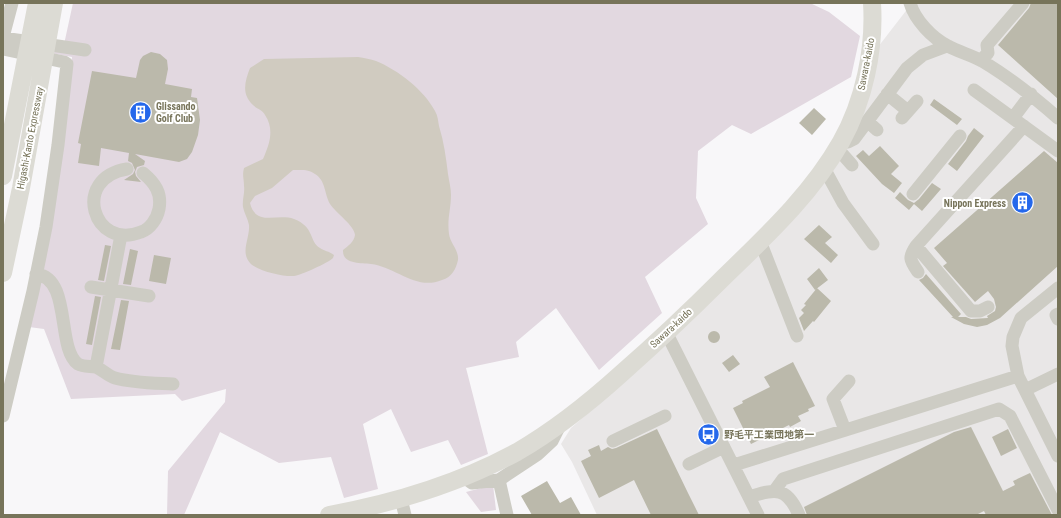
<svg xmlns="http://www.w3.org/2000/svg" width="1061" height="518" viewBox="0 0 1061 518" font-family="'Roboto Condensed','Noto Sans JP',sans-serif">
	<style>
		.built { fill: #e9e7e7 }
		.green { fill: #e2d8e0 }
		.water { fill: #d0cbc0 }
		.building { fill: #bbb9ab }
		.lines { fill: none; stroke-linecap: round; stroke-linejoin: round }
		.minor { stroke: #cdccc4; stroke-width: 13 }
		.highway { stroke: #dcdbd4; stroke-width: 18 }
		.labels { text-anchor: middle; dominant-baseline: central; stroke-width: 4; stroke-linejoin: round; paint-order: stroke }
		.street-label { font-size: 10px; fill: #77745a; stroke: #fff }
		.poi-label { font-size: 10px; font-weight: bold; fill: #77745a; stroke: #fff; text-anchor: start }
	</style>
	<rect width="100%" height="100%" fill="#f8f7f9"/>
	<path class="built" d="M912,3H1058V515H597L572,462L561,444L571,428L670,341L828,176L878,47Z"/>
	<path class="green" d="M73,3H810L829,12L860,36L851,77L751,134L732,125L698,151L696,198L708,224L645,277L662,313L599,370L556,308L516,342L519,357L466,368L488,454L461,465L448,440L411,452L391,409L363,424L378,489L344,498L331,457L279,463L220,432L184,515H167L168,471L225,402L226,389L182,401L175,394L71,399L44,329L29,327L57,186L72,57L3,44L63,49Z
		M493,485L496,510L481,512L466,492Z"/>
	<path class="water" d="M358,57C364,58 371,59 376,61C398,70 424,90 435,111C438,116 438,121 439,126C444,142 446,158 448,174C449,181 451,188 451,195C451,209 447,219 449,234C450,243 459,250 458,260C456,269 452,277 442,280C416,291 396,267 371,264C360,263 342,264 343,250C348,246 354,242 355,235C355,226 335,212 330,204C324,193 326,181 315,174C309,169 301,170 293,170L272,188L255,196L250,203C256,227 277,213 294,219C315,227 309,242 320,248C324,251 329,251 334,255L333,258C328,263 301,275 294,276C284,277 257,271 250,263C240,252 250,238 249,225C248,219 244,213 243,207C242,200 245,193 244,186C244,178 242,176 244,168L263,159C269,145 275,130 265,115C263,110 257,109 253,105C241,94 245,81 250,68L264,59Z"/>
	<path class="building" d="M1031,3H1058V99L998,45L1029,8Z
		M151,52L160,54L167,60L168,69L165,84L192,89L191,97L197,98L200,120L198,135L192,152L187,159L179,162L135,154L145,161L144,165L137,167L135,172L136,176L141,182L124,180L133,174L135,170L132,163L128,161L129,153L101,148L99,166L78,163L81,144L78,143L92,71L136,78L140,60L143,56Z
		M934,99L962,119L957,125L930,105Z
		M814,108L826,119L812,135L799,123Z
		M974,128L984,136L957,171L948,164L966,141L968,136Z
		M880,146L899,166L891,174L902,183L894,193L882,184L856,156L863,150L869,156Z
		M1044,151L1058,163V266L1000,318L987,325L977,327L964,324L951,317H953L919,280L923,278L926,274L961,314L958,317H966L971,319L988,318L987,316L995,311L996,307L994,299L988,291L975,302L943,266L947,263L934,248Z
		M932,183L941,189L922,211L914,204L909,210L895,198L900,192L908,200L914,203L919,199Z
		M819,225L832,237L825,243L838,255L831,263L804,239Z
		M105,245L111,246L104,281L98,280Z
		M130,249L138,251L131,285L123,284Z
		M154,255L171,258L166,284L149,281Z
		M819,268L828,280L815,290L807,279Z
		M817,288L831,301L814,322L813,321L804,331L799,318L804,313L801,310L806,305L804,304Z
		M95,296L101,297L92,345L86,344Z
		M121,300L129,301L120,350L111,349Z
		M708 337a6 6 0 1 1 12 0a6 6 0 1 1-12 0Z
		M733,355L740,364L729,372L722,363Z
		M793,362L815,406L808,409L809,411L798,416L801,421L790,427L789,425L751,444L733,408L743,403L742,401L770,387L764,377Z
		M971,427L1003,491L1015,485L1013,481L1030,473L1052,515H986L984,511L976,515H807L804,507L954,432Z
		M657,429L688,493L699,515H651L634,480L599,498L581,461L591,456L588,450L599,445L601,451L608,447L612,449L616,448Z
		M1008,429L1017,448L1001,456L992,437Z
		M547,481L560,503L571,497L581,515H532L521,496Z"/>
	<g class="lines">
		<path class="minor" d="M910,3C915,20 932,38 948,46C959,52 971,55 982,61C1009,77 1034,97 1058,118
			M3,37L12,3
			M3,38L85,50
			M981,60L988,53L987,45L1023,3
			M974,90L1058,151
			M887,94L908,111
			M902,118L917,101
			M1013,118L1031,94
			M867,121L877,130
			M842,140L848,142L854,139L907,68L923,55L947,46
			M837,148L852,165
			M824,168L843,203L873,244
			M127,169C71,178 93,251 141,232C150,229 157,219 159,209C162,193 155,183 143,173
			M913,194L960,136
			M760,241L797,336
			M916,246C908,258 910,260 918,272
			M36,274C72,278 56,348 78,364C83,367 90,366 96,367C103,370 108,376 115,378C133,383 154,383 173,384
			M91,287L149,296
			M1058,288L1021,318L1013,337L1012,346L1018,376L1058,456
			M988,307L980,311H971L916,246L1024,126
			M1058,314L1056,315L1058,319
			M667,334L758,515
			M96,367L121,235
			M1025,390L1058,374
			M3,416L33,291L46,227L58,145L67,64L64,62L3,49
			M845,430L833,399L849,381
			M613,441L665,416
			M689,464L724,447
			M734,465L1018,376
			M464,477L472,483L499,480L538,454L552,441L560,425
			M499,480L507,515
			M775,490L783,479L999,409L1010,416L1058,510
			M749,497C776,488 787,487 799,515
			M401,499L405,515"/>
		<path class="highway" d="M3,176L37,3
			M3,273L21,188L54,3
			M329,515C395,503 458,484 517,452C555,430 590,402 622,373C656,343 689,312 721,280C765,237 811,195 841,142C864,101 875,49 872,3"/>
	</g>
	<defs>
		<symbol id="building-disc" viewBox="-11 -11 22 22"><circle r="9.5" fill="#2568eb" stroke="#fff"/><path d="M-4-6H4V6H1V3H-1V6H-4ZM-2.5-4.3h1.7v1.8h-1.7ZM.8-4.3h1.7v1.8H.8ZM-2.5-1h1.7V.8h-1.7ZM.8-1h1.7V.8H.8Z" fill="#fff"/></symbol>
		<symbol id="bus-disc" viewBox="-11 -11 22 22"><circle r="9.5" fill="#2568eb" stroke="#fff"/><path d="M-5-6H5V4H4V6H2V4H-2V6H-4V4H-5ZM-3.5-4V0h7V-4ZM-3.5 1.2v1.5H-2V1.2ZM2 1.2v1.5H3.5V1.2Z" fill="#fff"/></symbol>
	</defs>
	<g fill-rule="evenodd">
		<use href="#building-disc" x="128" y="100" width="25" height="25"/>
		<use href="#building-disc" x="1010" y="190" width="25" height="25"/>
		<use href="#bus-disc" x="696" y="422" width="25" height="25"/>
	</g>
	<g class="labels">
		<g class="street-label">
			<text transform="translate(866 64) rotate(-79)">Sawara-kaido</text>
			<text transform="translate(30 138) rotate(-79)">Higashi-Kanto Expressway</text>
			<text transform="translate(671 328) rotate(-43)">Sawara-kaido</text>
		</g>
		<g class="poi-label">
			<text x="156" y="106">Glissando<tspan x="156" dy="12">Golf Club</tspan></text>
			<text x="1006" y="203" text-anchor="end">Nippon Express</text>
			<text x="724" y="434">野毛平工業団地第一</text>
		</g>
	</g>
	<rect width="1061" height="518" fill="none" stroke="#77745a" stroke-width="8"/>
</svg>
